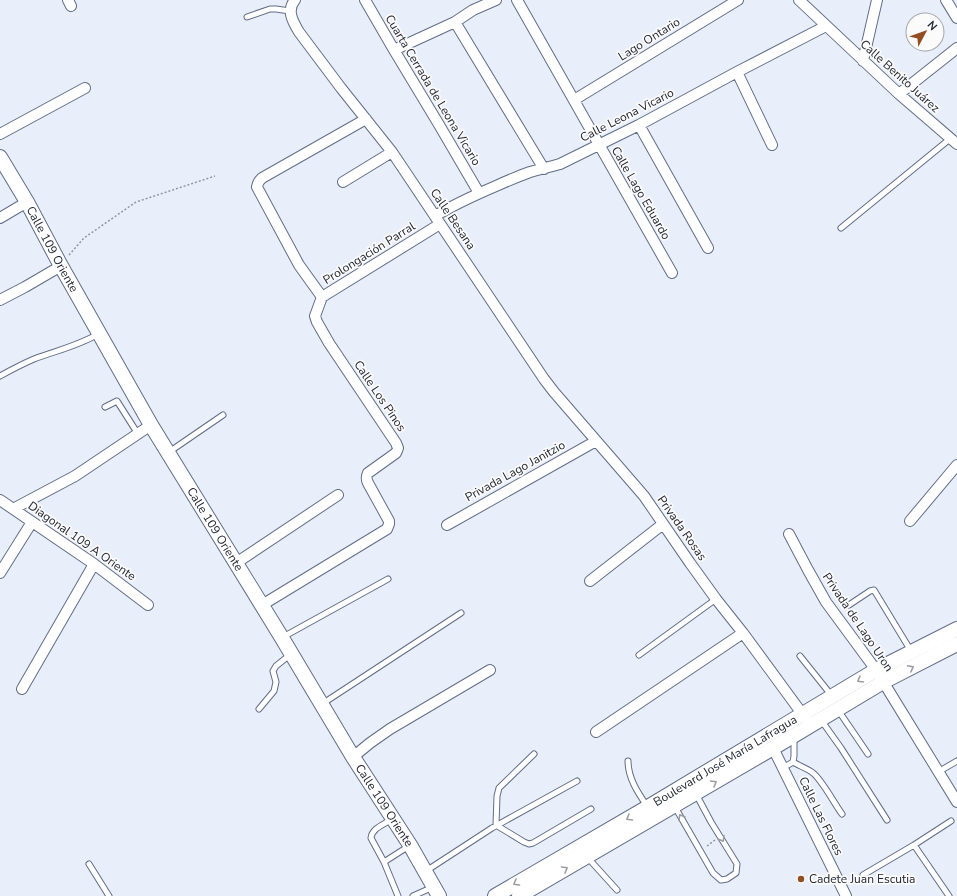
<svg xmlns="http://www.w3.org/2000/svg" width="957" height="896" viewBox="0 0 957 896" font-family="'Nunito Sans',sans-serif">
	<style>
		.lines { fill: none; stroke-linecap: round; stroke-linejoin: round }
		.lane-casing { stroke: #626d88; stroke-width: 7 }
		.street-casing { stroke: #626d88; stroke-width: 12 }
		.secondary-casing { stroke: #626d88; stroke-width: 16 }
		.path { stroke: #9095a1; stroke-width: 1.5; stroke-dasharray: 2 2; stroke-linecap: butt }
		.lane { stroke: #fff; stroke-width: 5 }
		.street { stroke: #fff; stroke-width: 10 }
		.secondary { stroke: #fff; stroke-width: 14 }
		.oneway { stroke: #9c9da3 }
		.poi-dot { fill: #924d21; stroke: #fbfbfb; stroke-width: 1.5 }
		.labels { text-anchor: middle; dominant-baseline: central; stroke-width: 3.5; stroke-linejoin: round; paint-order: stroke }
		.street-label { font-size: 12px; fill: #222632; stroke: #fbfbfb }
		.poi-label { font-size: 12px; fill: #222632; stroke: #fbfbfb; text-anchor: start }
	</style>
	<rect width="100%" height="100%" fill="#e8eefa"/>
	<g class="lines">
		<defs>
			<path id="lane" d="M247,17L270,9H276L290,11
				M841,228L951,138
				M0,376C11,370 22,364 34,359C55,351 78,346 98,334
				M105,407L117,401L138,434
				M169,452L223,415
				M849,605L870,591L874,590L911,651
				M283,637L388,579
				M639,655L716,599
				M800,656L832,696
				M322,704L461,613
				M259,709L274,691L276,682L273,671L276,666L291,654
				M838,710L868,754
				M821,720L841,748L887,820
				M534,754L499,788L497,796L496,825L524,842L529,844L533,843L591,809
				M628,761C628,778 638,793 647,806
				M793,762C799,766 807,768 813,773C822,780 834,803 842,814
				M782,766L788,765L793,762L794,756V737
				M938,772L957,761
				M675,807L713,873L721,880L727,879L736,873L737,864L711,822L696,794
				M588,858L617,890
				M384,862L371,838C372,828 385,824 392,819
				M89,864L109,896
				M426,871L492,828L577,781
				M863,875L914,845
				M398,896L384,862L409,846
				M413,896L433,887
				M949,896L914,845L951,821"/>
			<path id="street" d="M68,0L71,6
				M295,0C286,10 293,22 299,32L341,88L392,152L544,379L554,392L644,496L690,563L716,599L743,633L806,719
				M365,0L394,50L438,123L479,193
				M517,0L672,273
				M799,0L899,94L957,144
				M946,0L957,18
				M455,22L544,169
				M394,50L455,22L473,10L496,0
				M863,61L877,0
				M737,72L772,145
				M899,94L957,48
				M574,100L738,0
				M639,125L708,248
				M0,134L85,88
				M343,182L392,152
				M435,216C455,204 475,195 496,186C507,181 519,176 530,172C540,169 550,167 560,164L639,125L737,72L826,26
				M0,218L27,202
				M322,297L299,265L257,187C258,182 259,181 262,178L366,119
				M0,300L25,287L61,266
				M0,500L94,564L148,605
				M13,509L75,476L151,425
				M910,521L957,465
				M447,525L596,441
				M789,534L808,570L826,602L876,670L957,802
				M236,563L338,495
				M0,573L32,522
				M590,581L663,524
				M262,605L387,529L389,524V521L368,483C366,479 366,477 368,473L396,453L398,448L396,443L329,343L317,322L315,316L322,297L440,224
				M22,689L94,564
				M596,732L743,633
				M773,748L846,896
				M353,757L370,743L390,729L490,670"/>
			<g id="secondary">
				<path id="s1" d="M0,157L27,202L61,266L151,425L282,638L353,757L410,845L439,896"/>
				<path id="s2" d="M495,896L648,807L876,670L957,629"/>
				<path d="M519,896L773,748L883,682L957,644"/>
			</g>
		</defs>
		<use href="#lane" class="lane-casing"/>
		<use href="#street" class="street-casing"/>
		<use href="#secondary" class="secondary-casing"/>
		<path class="path" d="M69,255L84,238L136,202L215,176
			M707,846L715,840"/>
		<use href="#lane" class="lane"/>
		<use href="#street" class="street"/>
		<use href="#secondary" class="secondary"/>
	</g>
	<defs><path id="oneway-chevron" d="M-2-3.5L2.5 0L-2 3.5" fill="none" stroke-width="1.6" stroke-linecap="round" stroke-linejoin="round"/></defs>
	<g class="oneway">
		<use href="#oneway-chevron" transform="translate(911 668) rotate(-27)"/>
		<use href="#oneway-chevron" transform="translate(860 680) rotate(149)"/>
		<use href="#oneway-chevron" transform="translate(714 783) rotate(-30)"/>
		<use href="#oneway-chevron" transform="translate(681 817) rotate(-119)"/>
		<use href="#oneway-chevron" transform="translate(629 818) rotate(150)"/>
		<use href="#oneway-chevron" transform="translate(722 839) rotate(59)"/>
		<use href="#oneway-chevron" transform="translate(565 869) rotate(-30)"/>
		<use href="#oneway-chevron" transform="translate(516 883) rotate(150)"/>
	</g>
	<circle class="poi-dot" cx="801" cy="879" r="4"/>
	<g class="labels">
		<g class="street-label">
			<text transform="translate(649 39) rotate(-32)">Lago Ontario</text>
			<text transform="translate(900 76) rotate(42)">Calle Benito Juárez</text>
			<text transform="translate(433 90) rotate(59)">Cuarta Cerrada de Leona Vicario</text>
			<text transform="translate(627 115) rotate(-27)">Calle Leona Vicario</text>
			<text transform="translate(641 193) rotate(60)">Calle Lago Eduardo</text>
			<text transform="translate(453 219) rotate(56)">Calle Besana</text>
			<text stroke="none"><textPath href="#s1" startOffset="106">Calle 109 Oriente</textPath></text>
			<text transform="translate(369 253) rotate(-32)">Prolongación Parral</text>
			<text transform="translate(380 396) rotate(56)">Calle Los Pinos</text>
			<text transform="translate(515 471) rotate(-29)">Privada Lago Janitzio</text>
			<text transform="translate(682 528) rotate(55)">Privada Rosas</text>
			<text stroke="none"><textPath href="#s1" startOffset="430">Calle 109 Oriente</textPath></text>
			<text transform="translate(82 541) rotate(35)">Diagonal 109 A Oriente</text>
			<text transform="translate(858 622) rotate(56)">Privada de Lago Uron</text>
			<text stroke="none"><textPath href="#s2" startOffset="267">Boulevard José María Lafragua</textPath></text>
			<text stroke="none"><textPath href="#s1" startOffset="754">Calle 109 Oriente</textPath></text>
			<text transform="translate(821 816) rotate(64)">Calle Las Flores</text>
		</g>
		<g class="poi-label">
			<text x="809" y="879">Cadete Juan Escutia</text>
		</g>
	</g>
	<g transform="translate(925 32) rotate(49)"><circle r="19" fill="#fbfbfb" stroke="#a4a6ab"/>
	<path d="M0-3L7 15L0 10L-7 15Z" fill="#924d21"/>
	<text y="-6" font-size="11" font-weight="bold" text-anchor="middle" fill="#222632">N</text>
	</g>
</svg>
